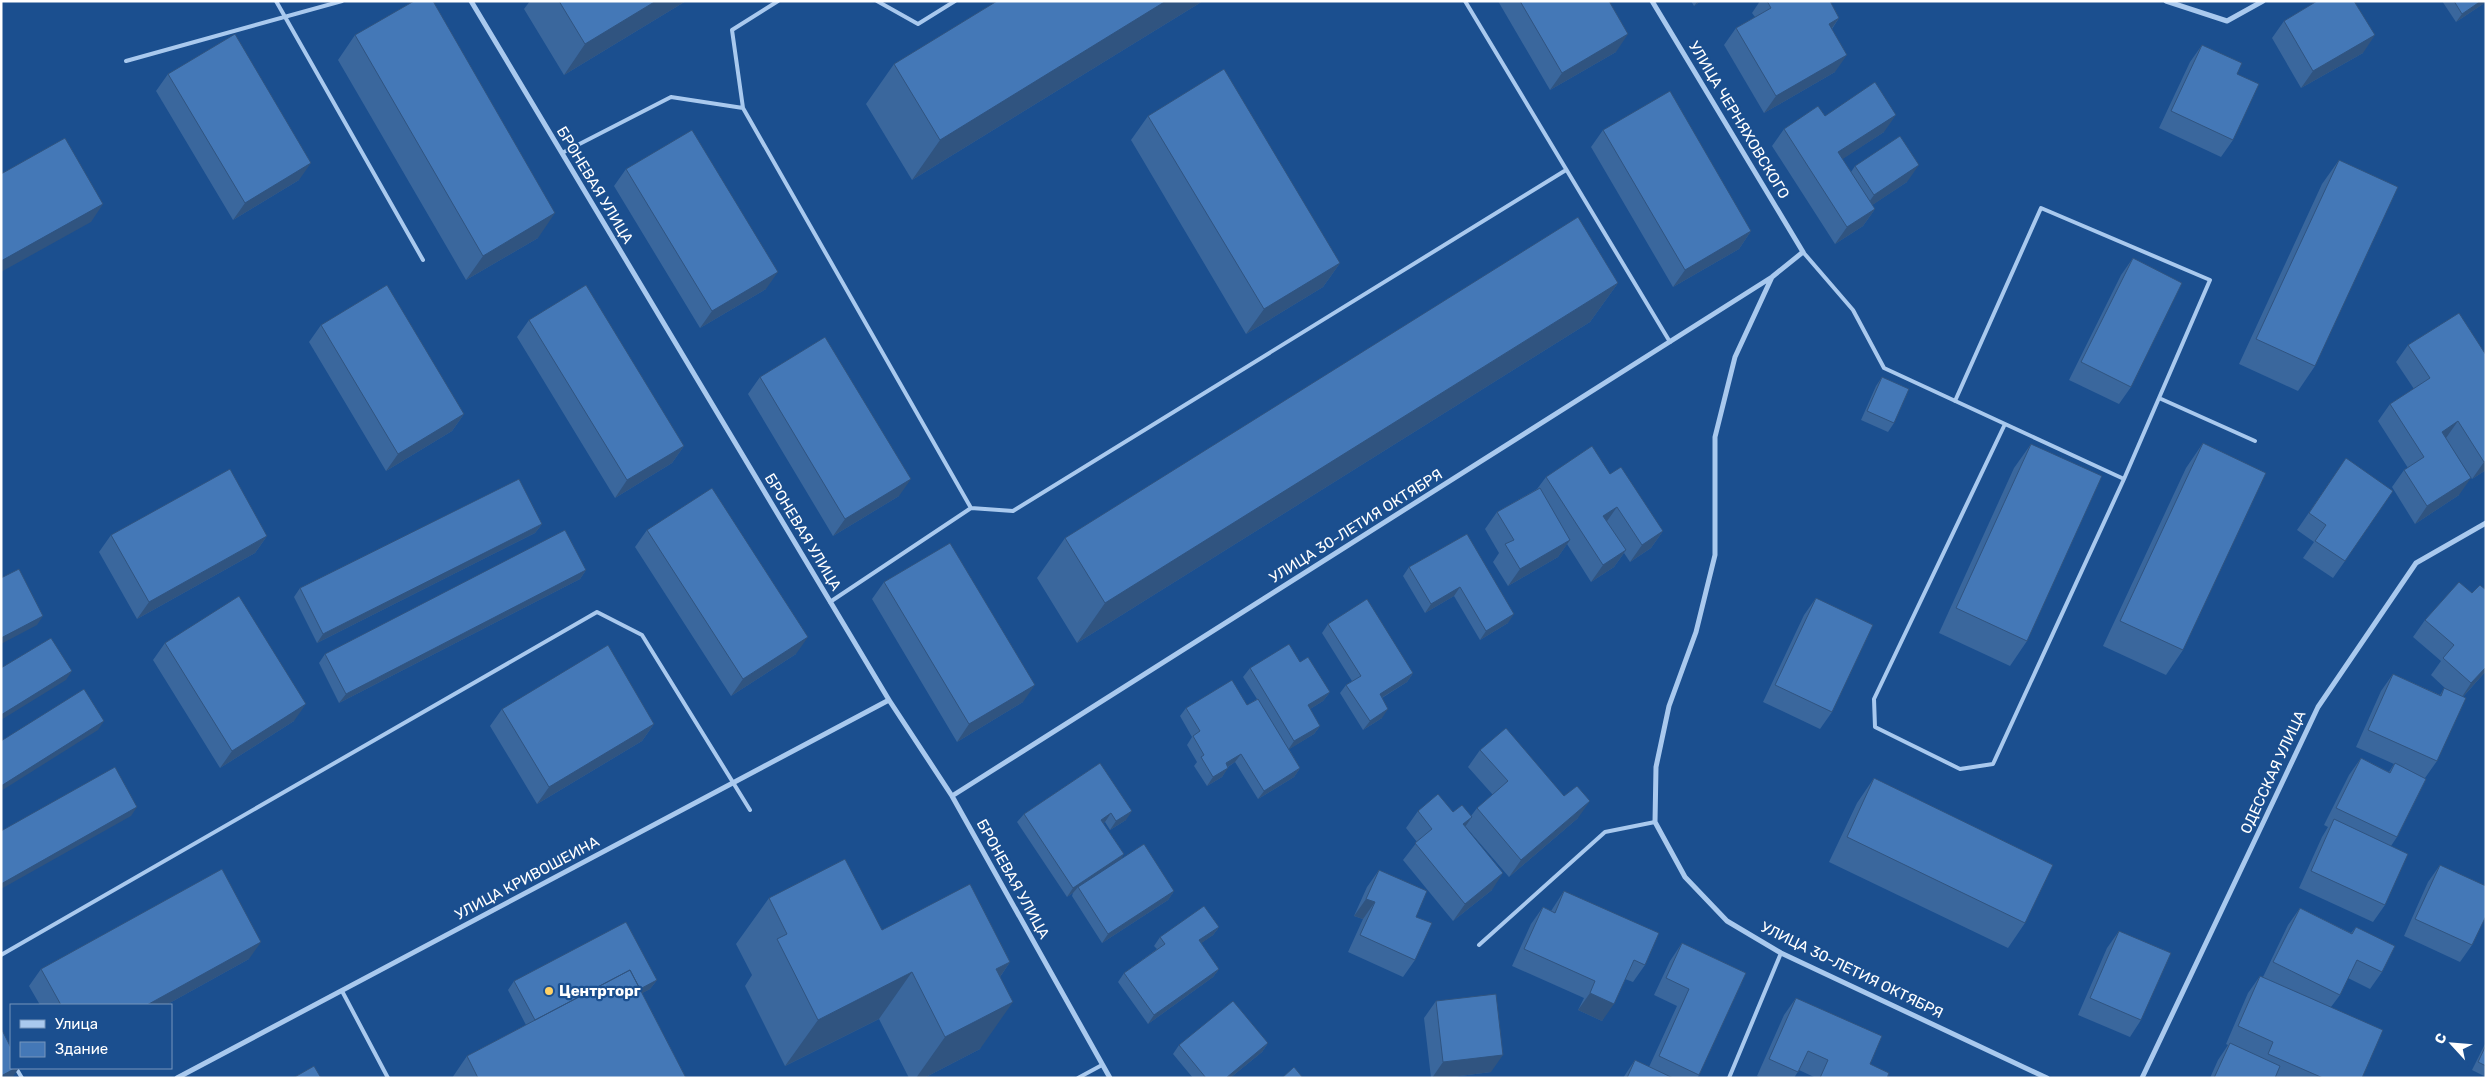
<svg xmlns="http://www.w3.org/2000/svg" width="2487" height="1079" viewBox="0 0 2487 1079" font-family="Rubik,sans-serif">
	<style>
		.lines { fill: none; stroke-linecap: round; stroke-linejoin: round }
		.service { stroke: #a9c9ee; stroke-width: 4 }
		.minor { stroke: #a9c9ee; stroke-width: 5 }
		.wall { fill: #3a679d }
		.shaded-wall { fill: #305480 }
		.building { fill: #4478b7; stroke: #305480 }
		.poi-dot { fill: #ffd166; stroke: #1b4f8f; stroke-width: 2 }
		.labels { text-anchor: middle; dominant-baseline: central; stroke-width: 4.5; stroke-linejoin: round; paint-order: stroke }
		.street-label { font-size: 15px; fill: #fff; stroke: #1b4f8f }
		.poi-label { font-size: 15px; font-weight: bold; fill: #fff; stroke: #1b4f8f; text-anchor: start }
	</style>
	<rect width="100%" height="100%" fill="#1b4f8f"/>
	<g class="lines">
		<path class="service" d="M276,1L423,260
			M877,1L918,24L955,1
			M1465,1L1670,342
			M126,61L342,1
			M743,108L732,30L778,1
			M562,153L671,97L743,108L971,508L830,602
			M1803,252L1853,310L1884,368L2124,479
			M2159,398L2255,441
			M1955,401L2041,208L2210,280L2124,479L1993,764L1960,769L1875,727L1874,699L2005,424
			M971,508L1013,511L1566,170
			M1479,945L1605,832L1655,822
			M1,955L597,612L642,635L750,810
			M342,991L388,1078
			M16,1068L22,1078
			M1078,1078L1102,1065
			M1729,1078L1781,953"/>
		<path class="minor" d="M471,1L889,700L952,796L1110,1078
			M2166,1L2227,21L2263,1
			M1772,277L1735,357L1715,437V555L1696,632L1669,706L1656,767L1655,822L1685,877L1727,921L1781,953L2047,1078
			M952,796L1772,277L1803,252L1652,1
			M177,1078L889,700
			M2142,1078L2318,707L2416,563L2486,523"/>
	</g>
	<path class="wall" d="M530,1H686L564,75L524,9Z
		M1203,1L912,180L866,104L894,64Z
		M1498,1H1609L1616,52L1550,90Z
		M1691,1H1701L1694,6Z
		M1760,1H1830L1839,18L1832,29L1835,72L1764,113L1724,45L1736,28L1755,17L1752,13Z
		M2442,1H2486V2L2456,22Z
		M2284,21L2363,53L2301,88L2272,38Z
		M355,35L538,238L466,280L338,60Z
		M2202,45L2237,74L2233,140L2221,157L2159,128L2190,62Z
		M168,74L299,180L233,220L156,91Z
		M1148,116L1340,263L1323,287L1246,334L1131,140Z
		M1825,116L1884,132L1842,159L1851,172L1855,166L1907,182L1872,205L1875,209L1863,226L1835,244L1772,146L1784,129Z
		M1603,130L1751,231L1739,249L1673,287L1591,147Z
		M2339,160L2315,366L2298,391L2239,364L2322,184Z
		M626,169L766,289L700,328L614,186Z
		M2133,258L2131,387L2119,404L2069,380L2121,275Z
		M1618,283L1590,322L1077,643L1037,578L1065,538Z
		M529,320L684,446L672,463L615,498L517,337Z
		M321,325L464,414L452,431L386,471L309,342Z
		M2408,345L2486,355V470L2472,479L2446,439L2459,495L2415,524L2392,487L2404,470L2408,468L2378,421L2390,404L2414,389L2396,362Z
		M760,377L899,496L833,536L748,394Z
		M1882,377L1894,423L1888,432L1861,420L1876,386Z
		M2203,443L2183,650L2166,675L2103,646L2186,468Z
		M2031,444L2027,641L2010,666L1939,633L2014,468Z
		M1610,474L1663,531L1651,548L1630,562L1624,553L1614,567L1591,582L1567,544L1558,557L1508,586L1493,562L1499,553L1485,529L1497,512L1537,489L1546,477Z
		M2334,476L2345,561L2333,578L2303,558L2314,542L2297,530Z
		M542,524L535,533L317,643L294,597L300,588Z
		M647,530L796,654L731,696L635,547Z
		M1467,534L1508,623L1480,640L1454,596L1425,613L1403,576L1409,567Z
		M111,535L267,536L255,553L137,619L99,552Z
		M586,570L580,579L339,703L319,663L325,654Z
		M884,582L1023,702L957,742L872,599Z
		M2486,590V671L2463,697L2437,761L2425,778L2397,837L2391,846L2385,905L2373,922L2299,888L2322,837L2328,827L2324,825L2349,775L2361,758L2389,772L2394,764L2356,747L2381,691L2393,674L2440,695L2444,688L2447,690L2431,675L2441,661L2413,637L2425,620L2472,593Z
		M1816,598L1832,712L1820,729L1763,702L1804,615Z
		M1328,624L1413,673L1407,682L1382,698V718L1363,730L1340,693L1346,685L1352,681L1322,633Z
		M165,643L294,721L220,768L153,660Z
		M1300,662L1330,692L1323,701L1310,709L1320,726L1314,734L1289,749L1300,768L1294,777L1258,799L1235,762L1228,767L1222,777L1207,786L1194,766L1197,762L1187,745L1192,737L1180,716L1186,708L1247,705L1257,699L1243,677L1250,668Z
		M502,709L654,724L642,741L537,804L490,726Z
		M1480,750L1578,818L1509,877L1465,826L1492,890L1453,921L1403,860L1417,842L1406,828L1418,811L1453,812L1471,816L1477,808L1493,795L1468,767Z
		M1100,763L1126,820L1110,830L1105,822L1103,823L1124,854L1121,858L1174,891L1168,900L1102,943L1072,896L1073,893L1067,897L1017,822L1024,814Z
		M1874,778L2025,923L2008,948L1829,862L1857,803Z
		M2440,865L2472,945L2460,962L2404,936L2428,882Z
		M1379,870L1416,917L1415,960L1403,977L1348,952L1363,919L1354,916L1367,887Z
		M1564,891L1645,965L1633,982L1625,979L1602,1021L1578,1010L1584,998L1512,966L1531,924L1543,907L1551,911Z
		M769,898L882,930L1010,962L1000,977L980,1049L924,1078H909L879,1019L785,1066L745,986L752,975L736,944Z
		M2300,908L2351,933L2356,927L2382,972L2370,989L2348,978L2340,995L2331,1007L2362,1078H2210L2218,1060L2228,1045L2226,1044L2248,993L2260,976L2263,977L2288,925Z
		M1219,927L1213,935L1201,943L1219,969L1213,977L1148,1024L1118,982L1124,973L1157,949L1154,946L1160,937Z
		M2119,931L2141,1020L2130,1037L2078,1015L2107,948Z
		M1682,943L1746,973L1699,1075L1697,1078H1623L1635,1060L1649,1067L1677,1006L1654,995L1670,961Z
		M249,959L166,1005H40L29,986L41,969Z
		M657,980L650,989L642,993L686,1078H452L467,1056L526,1025L508,990L514,981Z
		M1796,998L1870,1064L1887,1078H1816L1799,1070L1794,1078H1761L1757,1076L1784,1015Z
		M1436,1001L1491,1072L1444,1078H1431L1424,1018Z
		M2486,1042V1077L2472,1070Z
		M1268,1043L1262,1052L1230,1078H1193L1173,1054L1179,1045Z"/>
	<path class="shaded-wall" d="M656,1H686L564,75L585,44Z
		M1166,1H1203L912,180L940,140Z
		M1698,1H1701L1694,6Z
		M2481,1H2486V2L2456,22L2462,14Z
		M1839,18L1827,35L1829,24Z
		M1628,34L1616,52L1550,90L1562,73Z
		M2375,35L2363,53L2301,88L2313,71Z
		M1847,55L1835,72L1764,113L1776,96Z
		M1896,115L1884,132L1826,170L1838,152Z
		M311,163L299,180L233,220L245,203Z
		M1919,165L1907,182L1862,212L1874,195Z
		M103,204L91,222L1,272V261Z
		M1875,209L1863,226L1835,244L1847,227Z
		M555,213L538,238L466,280L483,256Z
		M1751,231L1739,249L1673,287L1685,270Z
		M1340,263L1323,287L1246,334L1264,309Z
		M778,272L766,289L700,328L712,311Z
		M1618,283L1590,322L1077,643L1105,603Z
		M464,414L452,431L386,471L398,454Z
		M2458,421L2446,438L2430,449L2442,432Z
		M684,446L672,463L615,498L627,480Z
		M2486,461V470L2472,479L2484,462Z
		M2471,478L2459,495L2415,524L2427,506Z
		M911,479L899,496L833,536L845,519Z
		M1617,507L1605,524L1603,516Z
		M542,524L535,533L317,643L323,634Z
		M1663,531L1651,548L1630,562L1642,545Z
		M267,536L255,553L137,619L149,602Z
		M1570,540L1558,557L1508,586L1520,569Z
		M1626,550L1614,567L1591,582L1603,565Z
		M586,570L580,579L339,703L346,694Z
		M1460,587L1454,596L1425,613L1431,604Z
		M1514,614L1508,623L1480,640L1486,631Z
		M43,616L37,625L1,644V638Z
		M808,637L796,654L731,696L743,679Z
		M2486,667V671L2460,700L2471,683Z
		M72,671L66,680L1,720V715Z
		M1413,673L1407,682L1373,703L1380,694Z
		M1035,685L1023,702L957,742L969,724Z
		M1330,692L1323,701L1302,714L1308,705Z
		M306,704L294,721L220,768L232,751Z
		M1388,709L1382,718L1363,730L1370,721Z
		M104,721L98,730L1,791V786Z
		M654,724L642,741L537,804L549,787Z
		M1320,726L1314,734L1288,750L1294,741Z
		M1241,754L1235,762L1220,772L1226,763Z
		M1228,768L1222,777L1207,786L1213,777Z
		M1300,768L1294,777L1258,799L1264,791Z
		M1590,801L1578,818L1509,877L1521,860Z
		M137,807L131,816L1,889V884Z
		M1132,811L1126,820L1110,830L1116,821Z
		M1111,813L1105,822L1095,828L1101,820Z
		M1472,817L1460,834L1463,824Z
		M1124,854L1118,863L1078,887L1073,893L1067,897L1073,888Z
		M1503,873L1492,890L1453,921L1465,904Z
		M1174,891L1168,900L1102,943L1108,934Z
		M1366,899L1375,902L1363,919L1354,916Z
		M1219,927L1213,935L1193,949L1199,940Z
		M261,942L249,959L166,1005H147Z
		M1010,962L978,1009L996,969Z
		M1219,969L1213,977L1148,1024L1154,1015Z
		M912,972L879,1019L785,1066L818,1020Z
		M657,980L650,989L538,1048L545,1039Z
		M1590,993L1614,1004L1602,1021L1578,1010Z
		M1013,1002L980,1049L924,1078H916L945,1037Z
		M1268,1043L1262,1052L1230,1078H1226Z
		M1503,1055L1491,1072L1444,1078H1432L1443,1062Z
		M16,1068H19L12,1078H1V1076Z"/>
	<path class="building" d="M414,1H433L555,213L483,256L355,35Z
		M559,1H656L585,44Z
		M997,1H1166L940,140L894,64Z
		M1520,1H1609L1628,34L1562,73Z
		M1767,1H1830L1839,18L1829,24L1847,55L1776,96L1736,28L1771,8Z
		M2317,1H2354L2375,35L2313,71L2284,21Z
		M2454,1H2481L2462,14Z
		M235,34L311,163L245,203L168,74Z
		M2202,45L2242,63L2237,74L2259,84L2233,140L2171,111Z
		M1224,69L1340,263L1264,309L1148,116Z
		M1875,82L1896,115L1838,152L1875,209L1847,227L1784,129L1818,106L1825,116Z
		M1670,91L1751,231L1685,270L1603,130Z
		M692,130L778,272L712,311L626,169Z
		M1900,136L1919,165L1874,195L1855,166Z
		M65,138L103,204L1,261V174Z
		M2339,160L2398,187L2315,366L2256,339Z
		M1578,217L1618,283L1105,603L1065,538Z
		M2133,258L2182,283L2131,387L2081,362Z
		M387,285L464,414L398,454L321,325Z
		M586,285L684,446L627,480L529,320Z
		M2459,313L2486,355V461L2484,462L2458,421L2442,432L2471,478L2427,506L2404,470L2424,457L2390,404L2430,378L2408,345Z
		M825,337L911,479L845,519L760,377Z
		M1882,377L1909,389L1894,423L1867,411Z
		M2203,443L2266,473L2183,650L2120,621Z
		M2031,444L2102,476L2027,641L1956,608Z
		M1592,446L1610,474L1621,467L1663,531L1642,545L1617,507L1603,516L1626,550L1603,565L1546,477Z
		M2346,458L2393,491L2345,561L2315,541L2326,525L2309,513Z
		M230,469L267,536L149,602L111,535Z
		M519,479L542,524L323,634L300,588Z
		M712,488L808,637L743,679L647,530Z
		M1540,488L1570,540L1520,569L1505,544L1514,540L1497,512Z
		M565,530L586,570L346,694L325,654Z
		M1467,534L1514,614L1486,631L1460,587L1431,604L1409,567Z
		M950,543L1035,685L969,724L884,582Z
		M19,569L43,616L1,638V578Z
		M2459,582L2472,593L2480,585L2486,590V667L2471,683L2443,658L2454,645L2425,620Z
		M239,596L306,704L232,751L165,643Z
		M1816,598L1873,625L1832,712L1775,685Z
		M1367,599L1413,673L1380,694L1388,709L1370,721L1346,685L1361,676L1328,624Z
		M51,638L72,671L1,715V668Z
		M1289,644L1300,662L1308,657L1330,692L1308,705L1320,726L1294,741L1250,668Z
		M608,645L654,724L549,787L502,709Z
		M2393,674L2441,696L2444,688L2466,698L2437,761L2368,730Z
		M1232,680L1247,705L1258,699L1300,768L1264,791L1241,754L1226,763L1228,768L1213,777L1201,757L1204,755L1193,736L1200,731L1186,708Z
		M84,689L104,721L1,786V741Z
		M1506,728L1564,796L1577,786L1590,801L1521,860L1477,808L1508,781L1480,750Z
		M2361,758L2390,773L2395,763L2426,779L2397,837L2336,808Z
		M1100,763L1132,811L1116,821L1111,813L1101,820L1124,854L1073,888L1024,814Z
		M115,767L137,807L1,884V831Z
		M1874,778L2053,865L2025,923L1847,837Z
		M1438,794L1453,812L1462,805L1472,817L1463,824L1503,873L1465,904L1415,843L1432,829L1418,811Z
		M2334,819L2408,854L2385,905L2311,871Z
		M1144,844L1174,891L1108,934L1078,887Z
		M845,859L882,930L970,884L1010,962L996,969L1013,1002L945,1037L912,972L818,1020L777,939L787,934L769,898Z
		M2440,865L2486,886V916L2472,945L2415,919Z
		M222,869L261,942L147,1005H61L41,969Z
		M1379,870L1427,891L1416,917L1432,923L1415,960L1360,935L1375,902L1366,899Z
		M1564,891L1659,933L1645,965L1634,960L1614,1004L1590,993L1595,981L1524,949L1543,907L1555,913Z
		M1204,906L1219,927L1199,940L1219,969L1154,1015L1124,973L1165,944L1160,937Z
		M2300,908L2352,934L2356,927L2395,946L2382,972L2357,960L2340,995L2273,962Z
		M626,922L657,980L640,989L630,970L535,1020L514,981Z
		M2119,931L2171,953L2141,1020L2090,998Z
		M1682,943L1746,973L1699,1075L1659,1056L1689,989L1666,978Z
		M630,970L686,1078H478L467,1056Z
		M2260,976L2383,1030L2362,1078H2323L2268,1054L2273,1042L2238,1026Z
		M1496,994L1503,1055L1443,1062L1436,1001Z
		M1796,998L1882,1036L1870,1064L1889,1073L1887,1078H1820L1828,1060L1808,1051L1798,1072L1769,1059Z
		M1233,1001L1268,1043L1226,1078H1206L1179,1045Z
		M1,1028L11,1048V1068H16L1,1076Z
		M2230,1043L2280,1066L2275,1078H2214Z
		M2486,1045V1066L2478,1062Z
		M1635,1060L1673,1078H1627Z
		M314,1066L321,1078H293Z
		M1294,1067L1303,1078H1282Z"/>
	<circle class="poi-dot" cx="549" cy="991" r="5"/>
	<g class="labels">
		<g class="street-label">
			<text transform="translate(1739 120) rotate(59)">УЛИЦА ЧЕРНЯХОВСКОГО</text>
			<text transform="translate(595 185) rotate(59)">БРОНЕВАЯ УЛИЦА</text>
			<text transform="translate(1356 526) rotate(-32)">УЛИЦА 30-ЛЕТИЯ ОКТЯБРЯ</text>
			<text transform="translate(803 532) rotate(59)">БРОНЕВАЯ УЛИЦА</text>
			<text transform="translate(2273 772) rotate(-65)">ОДЕССКАЯ УЛИЦА</text>
			<text transform="translate(527 878) rotate(-28)">УЛИЦА КРИВОШЕИНА</text>
			<text transform="translate(1013 879) rotate(61)">БРОНЕВАЯ УЛИЦА</text>
			<text transform="translate(1852 970) rotate(26)">УЛИЦА 30-ЛЕТИЯ ОКТЯБРЯ</text>
		</g>
		<g class="poi-label">
			<text x="559" y="991">Центрторг</text>
		</g>
	</g>
	<rect width="2487" height="1079" fill="none" stroke="#ffffff" stroke-width="5"/>
	<rect x="10" y="1004" width="162" height="65" fill="#1b4f8f" stroke="#7695bc"/>
	<rect x="20" y="1020" width="25" height="8" fill="#a9c9ee" stroke="#7695bc"/>
	<text x="55" y="1029" font-size="15" fill="#ffffff">Улица</text>
	<rect x="20" y="1042" width="25" height="15" fill="#4478b7" stroke="#7695bc"/>
	<text x="55" y="1054" font-size="15" fill="#ffffff">Здание</text>
	<g transform="translate(2452 1044) rotate(296)" stroke="#1b4f8f" stroke-width="4" paint-order="stroke">
	<path d="M0-4L9 19L0 12L-9 19Z" fill="#ffffff"/>
	<text y="-8" font-size="14" font-weight="bold" text-anchor="middle" fill="#ffffff">С</text>
	</g>
</svg>
